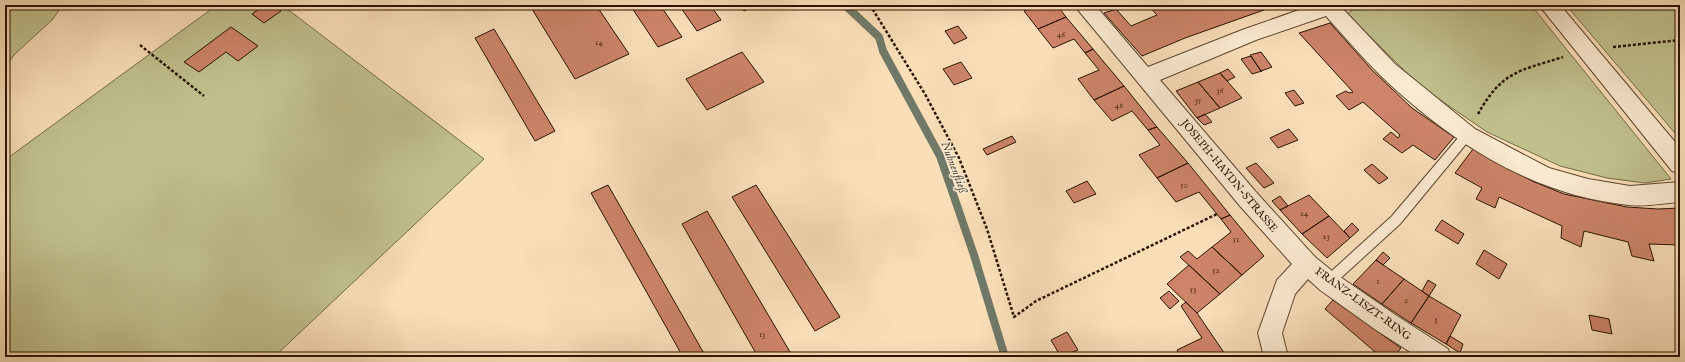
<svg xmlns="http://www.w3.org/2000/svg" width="1685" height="362" viewBox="0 0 1685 362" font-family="'IM FELL English',serif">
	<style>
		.green { fill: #c0c08d; stroke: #756a47 }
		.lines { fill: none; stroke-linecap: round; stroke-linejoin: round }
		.stream { stroke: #707867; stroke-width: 8 }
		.building { fill: #cd8469; stroke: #2a1301 }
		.lane-casing { stroke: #5e462f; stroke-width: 2 }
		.street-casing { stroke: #5e462f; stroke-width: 2 }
		.path { stroke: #2a1301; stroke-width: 2.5; stroke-dasharray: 3 2; stroke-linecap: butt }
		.lane { fill: #fbead1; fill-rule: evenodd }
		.street { fill: #fbead1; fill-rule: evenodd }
		.labels { text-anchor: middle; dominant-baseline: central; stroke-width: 3; stroke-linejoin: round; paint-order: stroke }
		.number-label { font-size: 9px; fill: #532f1b }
		.street-label { font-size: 11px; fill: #2a1301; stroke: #fbead1 }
		.water-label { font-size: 12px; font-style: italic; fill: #534e3c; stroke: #fbead1 }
	</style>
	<rect width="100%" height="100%" fill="#f9deb8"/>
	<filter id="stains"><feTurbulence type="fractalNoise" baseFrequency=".005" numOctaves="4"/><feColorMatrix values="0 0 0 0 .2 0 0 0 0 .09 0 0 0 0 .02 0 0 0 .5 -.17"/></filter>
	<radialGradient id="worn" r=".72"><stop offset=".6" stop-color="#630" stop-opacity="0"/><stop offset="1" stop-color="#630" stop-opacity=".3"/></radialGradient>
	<path class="green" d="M5,5H63L52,20L14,55L5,68Z
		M217,5H282L484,159L274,357H5V160Z
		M1368,5H1531L1671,179L1645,183L1607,178L1560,166L1487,132L1420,86L1347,14L1354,9Z
		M1566,5H1680V139Z"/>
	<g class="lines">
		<path class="stream" d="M845,5L879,37L883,51L940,156L974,255L1005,357"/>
	</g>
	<path class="building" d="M265,5H273L281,11L264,23L252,14Z
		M541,5H596L629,54L575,79L532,9Z
		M630,5H660L682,37L658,47Z
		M679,5H710L721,20L697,31Z
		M740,5H756L744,11Z
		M1038,5H1057L1066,17L1038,29L1024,11Z
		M1148,5H1169L1173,10L1186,5H1278L1185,38L1142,56L1104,13L1116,9L1131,26L1157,15Z
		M1066,17L1093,49L1085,53L1074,39L1053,48L1038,29Z
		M1330,23L1373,71L1412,108L1454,137L1435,160L1413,145L1402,153L1383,139L1391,132L1398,138L1400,135L1363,102L1349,110L1336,96L1346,91L1349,93L1353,92L1299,33Z
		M958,26L967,38L954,44L945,31Z
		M231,27L258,46L238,61L226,52L199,72L184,62Z
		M494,29L555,131L535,141L475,38Z
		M1093,49L1124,86L1094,100L1078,79L1099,70L1085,53Z
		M742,52L764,82L707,110L686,79Z
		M1261,52L1272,67L1261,71L1250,55Z
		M1251,56L1261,71H1262L1252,74L1241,59Z
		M961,62L972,78L954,85L943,69Z
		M1228,69L1235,77L1227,81L1220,73Z
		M1220,73L1242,98L1220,108L1198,82Z
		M1198,82L1220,108L1197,118L1176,91Z
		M1124,86L1157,127L1148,130L1132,111L1112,121L1094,100Z
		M1294,90L1304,103L1295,106L1285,93Z
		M1205,114L1212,122L1204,125L1197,118Z
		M1157,127L1188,163L1157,178L1139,155L1160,145L1148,130Z
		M1289,129L1298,140L1278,148L1270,138Z
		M1012,136L1016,142L987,155L983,149Z
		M1473,149L1532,181L1564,194L1627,207L1658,209L1680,208V245L1649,244L1654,261L1632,256L1628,242L1584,231L1581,247L1561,238L1562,226L1499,197L1495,208L1476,199L1482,188L1455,173Z
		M1188,163L1226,210L1230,215L1221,219L1199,192L1176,202L1157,178Z
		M1256,163L1274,183L1264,188L1246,168Z
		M1372,164L1388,178L1379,184L1364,170Z
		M1087,181L1096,194L1074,203L1066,191Z
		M608,185L706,357H683L591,193Z
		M756,185L840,317L815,331L732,197Z
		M1309,195L1329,216L1302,234L1280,210Z
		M1280,196L1288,206L1280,210L1272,201Z
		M707,211L793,357H758L682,224Z
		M1230,215L1264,256L1242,275L1212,247L1231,232L1221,219Z
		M1329,216L1350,238L1327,258L1302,234Z
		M1442,220L1464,234L1458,244L1435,230Z
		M1352,223L1359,230L1350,238L1344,231Z
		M1212,247L1242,275L1220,294L1180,257L1188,251L1197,259Z
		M1484,250L1507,264L1499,279L1476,264Z
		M1383,252L1390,258L1383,265L1376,260Z
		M1376,260L1404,279L1382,304L1353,284Z
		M1189,265L1220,294L1197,313L1167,284Z
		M1404,279L1429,296L1411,323L1382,304Z
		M1428,280L1436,285L1429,296L1422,291Z
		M1169,291L1179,301L1170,309L1160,298Z
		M1429,296L1461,315L1446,344L1411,323Z
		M1333,300L1401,348L1394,357H1381L1325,309Z
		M1186,302L1197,313L1227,357H1181L1177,350L1202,338L1181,306Z
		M1589,315L1609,319L1612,334L1592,330Z
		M1067,332L1078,350L1061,357L1051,340Z
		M1450,336L1463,344L1460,353L1446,344Z"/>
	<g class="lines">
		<defs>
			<path id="lane" d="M1467,131L1471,132L1472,135L1471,138L1400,224L1332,286L1328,287L1324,286L1322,282L1324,278L1392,216L1463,132Z"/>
			<path id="street" d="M1074,5H1095L1148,67L1242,30L1313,5H1345L1343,9L1395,64L1475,129L1549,168L1588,179L1630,186L1680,182V202C1664,203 1645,207 1629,205C1533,196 1449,141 1381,76C1362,57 1344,36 1326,16L1256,40L1160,80L1256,192L1315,257L1336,274L1394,314L1448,349L1451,357H1418L1376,330L1320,290L1308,279L1295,294L1282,333L1288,357H1264L1258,333L1277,280L1292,264L1240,206Z
				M1539,5H1560L1680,148V173L1672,171Z"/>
		</defs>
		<use href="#lane" class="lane-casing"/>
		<use href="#street" class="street-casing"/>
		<path class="path" d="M870,5L925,94L959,158L987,229L1014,317L1036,301L1217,214
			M82,9L89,5
			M140,45L204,96
			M1613,47L1680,40
			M1478,114C1502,71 1519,71 1563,57"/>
		<use href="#lane" class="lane"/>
		<use href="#street" class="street"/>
	</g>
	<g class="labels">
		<g class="number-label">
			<text x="1061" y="34">46</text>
			<text x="599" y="42">14</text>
			<text x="1220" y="90">36</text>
			<text x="1198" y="100">35</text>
			<text x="1119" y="105">48</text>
			<text x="1184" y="185">50</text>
			<text x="1304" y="213">24</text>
			<text x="1326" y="236">23</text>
			<text x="1236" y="239">51</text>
			<text x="1216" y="270">52</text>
			<text x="1378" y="281">1</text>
			<text x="1193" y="289">53</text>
			<text x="1406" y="300">2</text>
			<text x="1436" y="319">3</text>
			<text x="762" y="334">13</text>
		</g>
		<g class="street-label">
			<text transform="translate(1229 176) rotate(50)">JOSEPH-HAYDN-STRASSE</text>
			<text transform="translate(1363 304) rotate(36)">FRANZ-LISZT-RING</text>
		</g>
		<g class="water-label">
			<text transform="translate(954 167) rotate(69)">Nuhnenfließ</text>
		</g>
	</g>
	<rect width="1685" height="362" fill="none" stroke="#f9deb8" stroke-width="20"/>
	<rect x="6" y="6" width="1673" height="350" fill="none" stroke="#2a1301" stroke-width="2"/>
	<rect x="10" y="10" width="1665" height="342" fill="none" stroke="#2a1301"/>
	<rect width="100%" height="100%" filter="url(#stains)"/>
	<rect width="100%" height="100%" fill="url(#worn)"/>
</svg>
